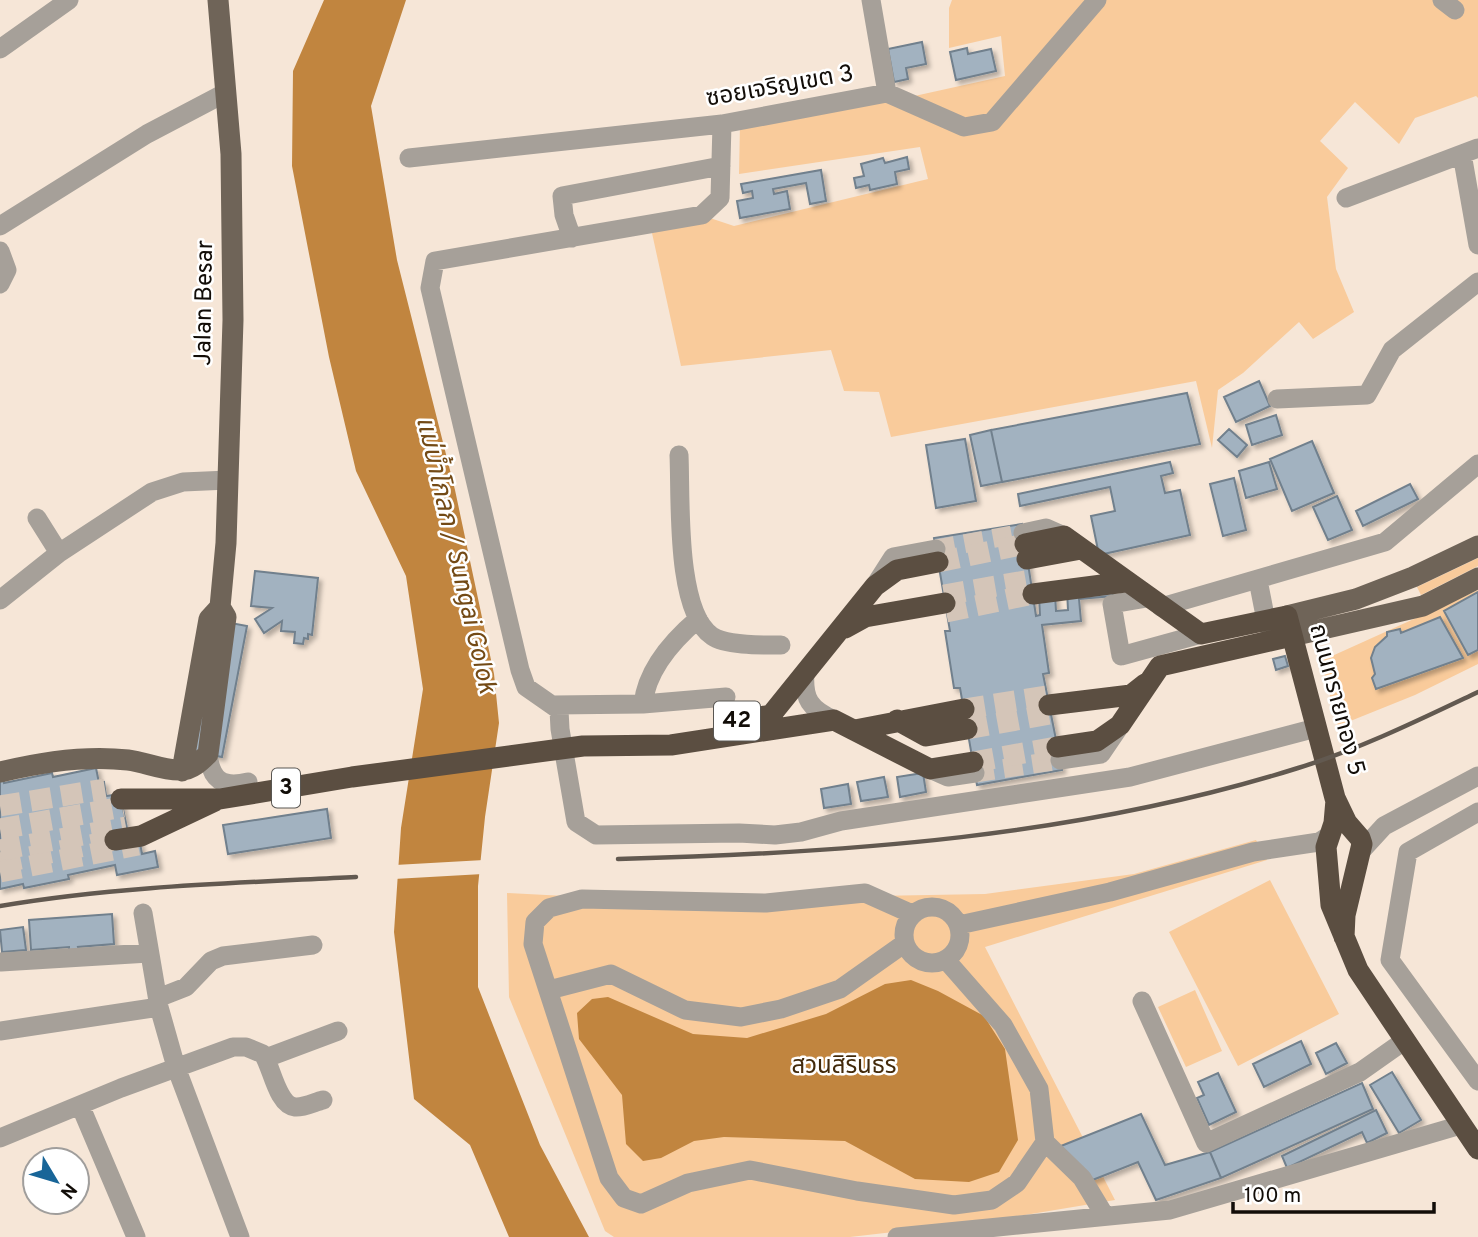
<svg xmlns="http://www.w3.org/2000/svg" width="1478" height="1237" viewBox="0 0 1478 1237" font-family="Overpass,'Noto Sans Thai',sans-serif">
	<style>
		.green { fill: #f9cb9b }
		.water { fill: #c1853f }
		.pier { fill: #f6e6d7 }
		.building { fill: #a2b2c0; stroke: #71808d; stroke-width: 2; filter: url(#shadow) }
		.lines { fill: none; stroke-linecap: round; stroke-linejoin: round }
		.minor-tunnel { stroke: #d4c5b8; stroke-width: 19; stroke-dasharray: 19 10; stroke-linecap: butt }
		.major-tunnel { stroke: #d4c5b8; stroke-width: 21; stroke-dasharray: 21 10; stroke-linecap: butt }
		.highway-tunnel { stroke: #d4c5b8; stroke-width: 21; stroke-dasharray: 21 10; stroke-linecap: butt }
		.minor { stroke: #a6a099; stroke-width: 19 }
		.major { stroke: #6f6458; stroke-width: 21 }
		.highway { stroke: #5b4e41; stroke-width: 21 }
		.rail { stroke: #625950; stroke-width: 4.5 }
		.labels { text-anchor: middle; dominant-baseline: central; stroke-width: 5; stroke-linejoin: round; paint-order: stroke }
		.shield { fill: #fff; stroke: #595652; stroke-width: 2 }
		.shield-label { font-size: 23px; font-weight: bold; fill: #120d08 }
		.street-label { font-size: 24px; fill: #120d08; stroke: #fff }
		.park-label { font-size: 24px; fill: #432a0b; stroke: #fff }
		.water-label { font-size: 26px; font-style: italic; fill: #734a16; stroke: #fff }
	</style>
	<defs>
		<filter id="shadow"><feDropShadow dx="3.5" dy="3.5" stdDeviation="2" flood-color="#0004"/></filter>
	</defs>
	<rect width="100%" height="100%" fill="#f6e6d7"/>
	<path class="green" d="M952,0H1478V98L1476,96L1415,118L1399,144L1355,102L1320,141L1348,168L1327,197L1336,269L1354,312L1313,339L1299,322L1243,373L1218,390L1212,448L1196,381L891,437L879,392L844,391L831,350L681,366L652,233L710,218L734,226L928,179L920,147L739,174L740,125L910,97L1005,76L1001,36L949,48V8Z
		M1478,558V566L1421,595L1417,587Z
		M1478,590V664L1415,695L1338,726L1321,661Z
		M1256,840L1267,860L985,947L1115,1200L989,1221L850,1237H614L605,1231L509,997L507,893L642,900L985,894L1134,874Z
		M1270,880L1339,1014L1238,1066L1169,932Z
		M1195,990L1222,1051L1186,1067L1158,1007Z"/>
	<path class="water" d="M324,0H406L371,106L397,260L455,490L494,674L499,723L485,817L478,886V987L540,1145L589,1237H509L470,1145L414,1099L394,932L401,828L423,689L406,576L356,471L329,357L292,166L293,71Z
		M911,980L938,991L984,1016L1005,1049L1018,1140L999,1172L969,1182L915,1179L845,1141L724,1137L694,1141L661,1158L643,1161L626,1144L622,1095L579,1039L577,1013L592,999L608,997L693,1034L747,1038L826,1014L885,984Z"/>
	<path class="pier" d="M484,860L483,874L394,879L395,865Z"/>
	<path class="building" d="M922,42L926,64L906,68L908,79L894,82L888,49Z
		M967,48L968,54L991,49L996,71L956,80L950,52Z
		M907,157L909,169L895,172L897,184L870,190L869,185L856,188L854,178L864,176L861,164L883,158L885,163Z
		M821,170L826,201L810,204L806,183L773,189L774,194L787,191L790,209L740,218L737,201L753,198L752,191L743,193L741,184Z
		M1259,381L1270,406L1236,422L1224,397Z
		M1187,393L1200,444L1002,482L991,430Z
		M1276,415L1282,435L1252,445L1246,425Z
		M1229,429L1247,445L1237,457L1218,440Z
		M991,430L1002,482L981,486L970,435Z
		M965,439L976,501L936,508L926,445Z
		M1312,441L1334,493L1292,511L1270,459Z
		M1170,462L1173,473L1161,476L1165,493L1180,490L1190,535L1099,555L1091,516L1115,511L1110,487L1020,506L1018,494Z
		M1269,462L1277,489L1246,498L1239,471Z
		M1234,478L1246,530L1223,536L1210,484Z
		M1410,484L1418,499L1363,526L1356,511Z
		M1337,496L1352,530L1328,540L1313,507Z
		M1022,524L1036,616L1040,615L1039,596L1055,594L1056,611L1068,610L1067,590L1112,586L1113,596L1079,599L1081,621L1042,625L1049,673L1043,674L1062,770L977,785L960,688H954L945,631H950L934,538Z
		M255,571L318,578L312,635L308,634V639L304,638L303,644L294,643L295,632L281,631L282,621L264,633L255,619L272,608L251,606Z
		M1478,592V650L1468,655L1444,611Z
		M1440,617L1463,658L1376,689L1372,678L1375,674L1371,658L1375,647L1387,636V632L1400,629L1401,633Z
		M204,618L247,626L222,757L178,749Z
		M1285,656L1288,666L1276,670L1273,659Z
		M96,768L99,783L104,782L106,796L120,794L128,833L140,843L142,854L155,851L158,867L117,875L115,865L68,875L69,879L24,888L23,884L0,889V778H3L4,783L52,773L53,777Z
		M923,773L926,792L900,797L897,777Z
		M884,777L888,797L861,801L857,782Z
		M848,784L851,804L824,808L821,789Z
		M327,809L331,838L228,854L223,825Z
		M112,914L114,944L78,947L79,950L69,951V947L31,950L29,920Z
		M23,927L26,950L2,952L0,930Z
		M1301,1041L1311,1064L1264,1087L1253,1064Z
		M1336,1043L1347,1063L1326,1074L1316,1053Z
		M1392,1072L1421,1120L1399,1133L1370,1085Z
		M1218,1073L1236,1112L1209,1125L1197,1098L1204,1095L1198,1082Z
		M1362,1083L1373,1109L1221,1178L1210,1152Z
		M1376,1110L1387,1133L1367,1143L1362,1132L1287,1168L1282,1156Z
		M1141,1114L1165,1165L1210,1152L1221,1178L1156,1200L1138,1162L1090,1181L1061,1146Z"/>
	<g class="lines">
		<path class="minor-tunnel" d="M936,549L1023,533
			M975,773L1060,760"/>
		<path class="major-tunnel" d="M0,863L115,840"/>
		<path class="highway-tunnel" d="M938,562L1025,544
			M944,595L1031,580
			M946,612L1033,594
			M964,709L1047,696
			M967,729L1050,714
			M973,762L1057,747
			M0,806L105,789
			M0,829L123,807
			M0,850L126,827
			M0,872L138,845"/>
		<path class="minor" d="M871,0L887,93
			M1442,0L1455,10
			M0,49L69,0
			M722,124L720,198L702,215L435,261L430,288L520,670L526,687L559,710L560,729L576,822L596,835L739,833L775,835L801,832L841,821L1130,777L1316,728
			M1462,154L1478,245
			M409,158L722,124L887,93L964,127L992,122L1097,0
			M1346,198L1478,148
			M0,226L147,134L225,93
			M572,238L564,215L562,196L721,166
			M0,251L7,270L0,284
			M1277,399L1367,395L1392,350L1478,282
			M679,455C681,497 675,611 712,636C726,646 764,645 781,645
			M37,518L59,553
			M1023,533L1046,528L1064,536
			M1258,580L1267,626
			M877,582L893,557L936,549
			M1147,598L1112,604L1121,656L1201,634
			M0,600L59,553L152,492L183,482L228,480
			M1161,607L1385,542L1478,464
			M805,673C803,699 810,709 834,720
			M643,704C647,669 672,641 698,619
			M554,705L643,704L726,697
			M208,754C211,780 222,788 248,782
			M1060,760L1101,754L1118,729
			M930,769L948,777L975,773
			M1478,812L1408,852L1390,960L1478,1081
			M1362,850L1384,826L1478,776
			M904 935a28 28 0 1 1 56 0a28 28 0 1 1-56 0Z
			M143,913L159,1007L176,1067L240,1237
			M912,914L865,893L766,903L582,899L549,908L535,922L533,944L609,1178L624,1198L641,1204L688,1183L750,1170L857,1191L954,1205L992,1200L1017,1183L1045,1142L1039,1089L1003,1025L946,960
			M959,925L1110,892L1253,852L1319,842L1330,835
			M1,962L149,953
			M549,990L611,974L685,1010L741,1017L781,1009L840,989L905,943
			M158,998L186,987L211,961L223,956L313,945
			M1142,1001L1206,1143L1360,1072L1404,1041
			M0,1031L159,1007
			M266,1058L338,1031
			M80,1105L136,1237
			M0,1138L121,1088L233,1047H246L263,1054C272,1067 277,1105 295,1107C303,1108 315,1102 323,1100
			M1045,1142L1082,1178L1105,1216
			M897,1237L1170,1210L1461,1125"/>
		<path class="major" d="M1287,616L1356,599L1413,577L1478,546
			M1292,636L1423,606L1478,578
			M182,771L209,619L220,607L226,543L233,320L231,154L218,0
			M0,772C41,762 86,755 128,760C145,762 164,771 181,770C192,770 201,761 208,754L226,617L220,607"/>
		<path class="highway" d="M1025,544L1064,536L1201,634L1287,616L1335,798L1347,823L1360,838L1362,844L1345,915L1344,937
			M1027,559L1081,549
			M1033,594L1125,582
			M845,628L865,617L945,603
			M1049,705L1131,695L1145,684
			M744,720L771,715L875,586L897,570L938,562
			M897,720L926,736L967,729
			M855,730L964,709
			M1057,747L1097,741L1120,725L1160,666L1292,636
			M121,799H220L352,777L583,746L671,745L834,720L930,769L973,762
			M1336,800L1334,823L1326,847L1331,905L1358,970L1478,1149
			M115,840L141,836L215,801"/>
		<path class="rail" d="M618,859C846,853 1079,837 1298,768C1360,749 1419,720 1478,692
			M0,906C117,886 237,883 356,877"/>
	</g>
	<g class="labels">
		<g class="shield">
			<rect x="714" y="701.5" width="46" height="39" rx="5"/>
			<rect x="272" y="768.5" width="28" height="39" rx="5"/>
		</g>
		<g class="shield-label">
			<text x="737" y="721">42</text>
			<text x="286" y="788">3</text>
		</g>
		<g class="street-label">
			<text transform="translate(780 87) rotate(-10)">ซอยเจริญเขต 3</text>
			<text transform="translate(205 303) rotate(-89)">Jalan Besar</text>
			<text transform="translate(1336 700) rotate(75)">ถนนทรายทอง 5</text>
		</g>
		<g class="park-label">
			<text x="844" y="1067">สวนสิรินธร</text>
		</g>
		<g class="water-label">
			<text transform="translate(455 555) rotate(77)">แม่น้ำโกลก / Sungai Golok</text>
		</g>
	</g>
	<g transform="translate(56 1181) rotate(128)"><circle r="33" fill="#ffffff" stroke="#a09e9c" stroke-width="2"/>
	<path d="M0-5L12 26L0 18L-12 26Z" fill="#186598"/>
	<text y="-10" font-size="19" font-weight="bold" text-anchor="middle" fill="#120d08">N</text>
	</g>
	<path d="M1233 1202v10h201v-10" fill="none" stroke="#120d08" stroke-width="3.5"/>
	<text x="1244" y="1202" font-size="21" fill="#120d08" stroke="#ffffff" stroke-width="5" paint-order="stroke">100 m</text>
</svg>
